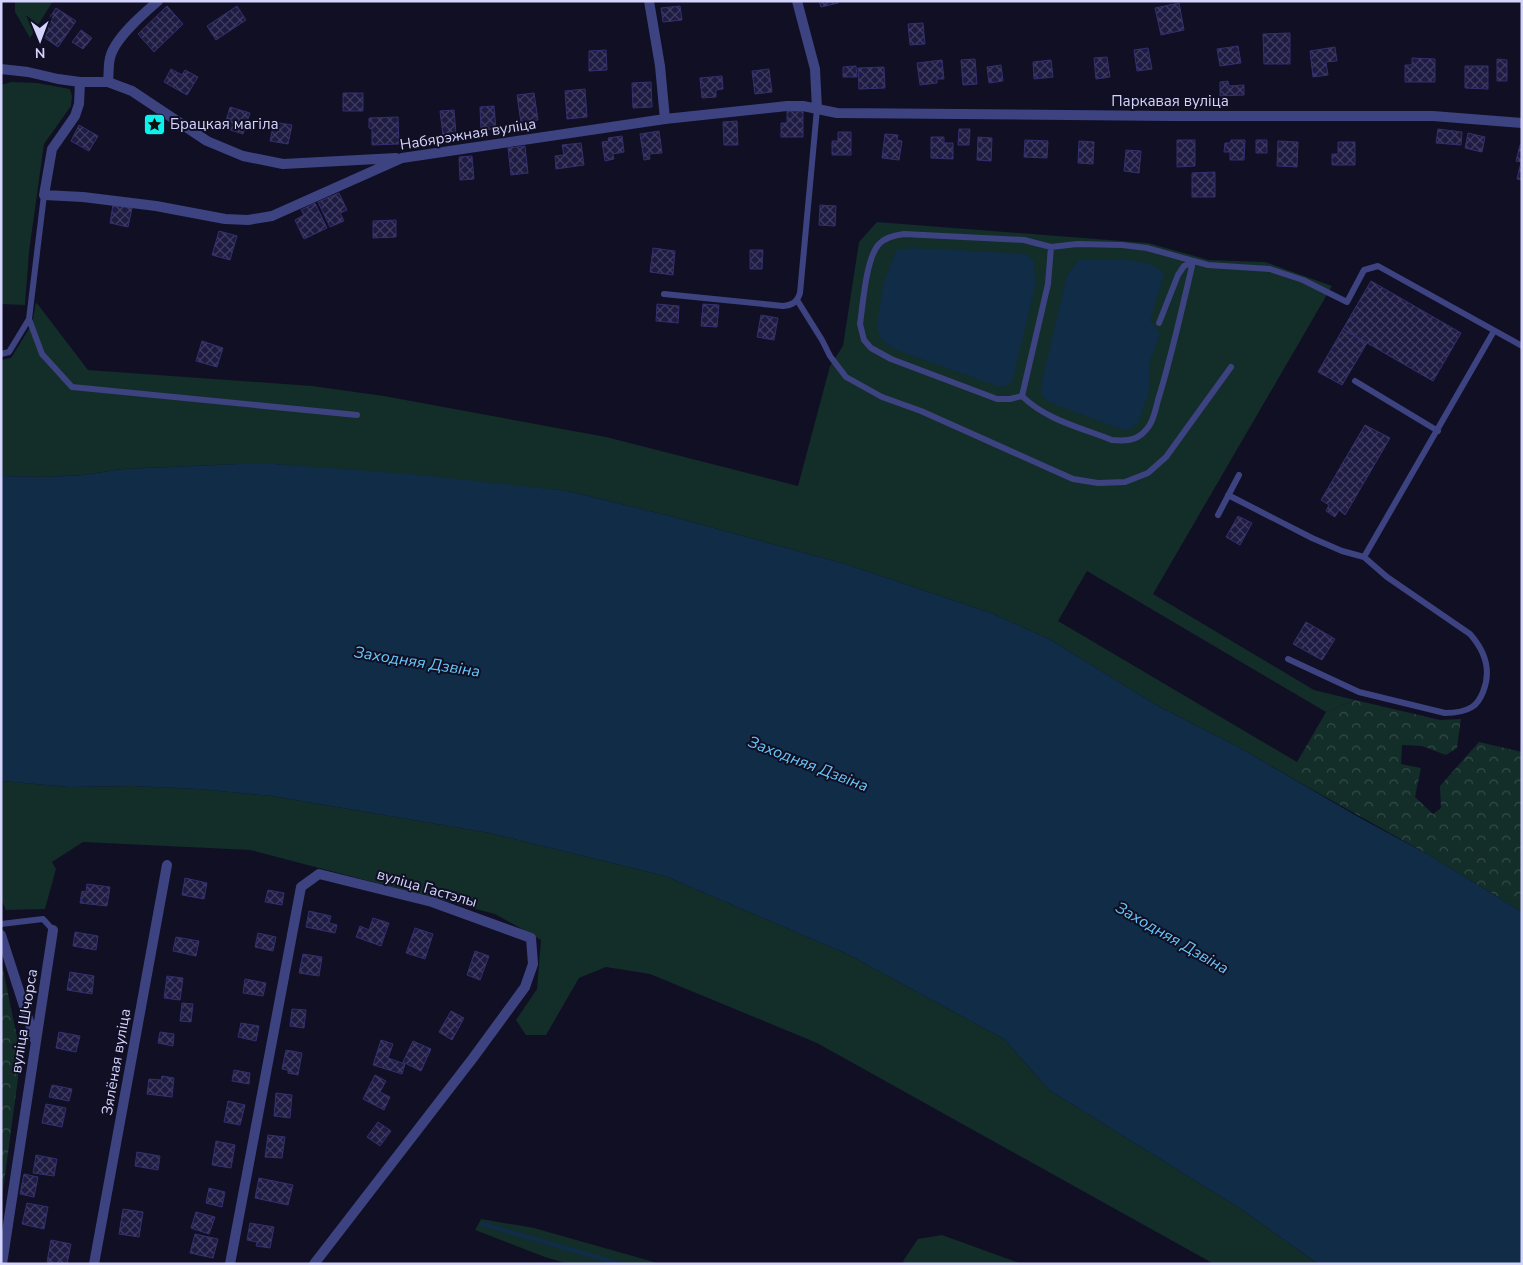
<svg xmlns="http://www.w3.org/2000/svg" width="1523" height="1265" viewBox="0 0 1523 1265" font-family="'Nunito Sans',sans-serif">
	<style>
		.grass { fill: #132d29 }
		.forest { fill: url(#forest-crowns) }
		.water { fill: #102c47 }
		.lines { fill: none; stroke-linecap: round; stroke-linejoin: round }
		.stream { stroke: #102c47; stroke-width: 4.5 }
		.building { fill: url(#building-cross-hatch); stroke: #342f6f }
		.service { stroke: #3c4380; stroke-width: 6 }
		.minor { stroke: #3c4380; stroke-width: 10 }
		.labels { text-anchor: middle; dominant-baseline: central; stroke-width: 4; stroke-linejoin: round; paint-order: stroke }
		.street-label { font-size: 15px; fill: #d4d4fd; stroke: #100f24 }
		.poi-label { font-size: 15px; fill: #d4d4fd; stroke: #100f24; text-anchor: start }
		.water-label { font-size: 16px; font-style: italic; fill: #67c7f8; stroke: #100f24 }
	</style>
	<defs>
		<pattern id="forest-crowns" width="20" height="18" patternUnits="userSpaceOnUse" patternTransform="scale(1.25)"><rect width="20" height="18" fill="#132d29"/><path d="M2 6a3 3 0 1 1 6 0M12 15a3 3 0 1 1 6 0" fill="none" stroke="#344b49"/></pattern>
		<pattern id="building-cross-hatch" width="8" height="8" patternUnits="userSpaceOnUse" patternTransform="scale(1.25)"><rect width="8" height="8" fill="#1f1c44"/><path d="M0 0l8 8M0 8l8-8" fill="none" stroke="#3f3c60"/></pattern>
	</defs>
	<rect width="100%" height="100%" fill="#100f24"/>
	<path class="grass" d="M15,1H53L30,38L15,12Z
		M11,82L37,83L70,89L72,96L71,106L44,144L29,252L25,305L1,304V85Z
		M877,222L1148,243L1209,260L1265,262L1332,286L1153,594L1314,690L1355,700L1326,712L1087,571L1058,621L1297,762V781L1240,748L1158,706L1049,639L991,613L845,564L674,517L568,491L274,464H239L123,469L83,475L47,477L1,476V360L11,358L32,324L36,302L88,370L312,386L384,396L606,437L798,486L830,366L843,346L859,242Z
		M1,781L70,787L132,786L199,789L272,796L490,833L665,876L847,954L1004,1039L1049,1090L1241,1209L1318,1264H1214L817,1043L650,974L606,967L579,978L546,1035H526L516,1020L537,989L541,940L495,914L250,850L83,842L52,862L56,869L45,909L6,910L1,899Z
		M481,1219L534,1228L661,1264H568L545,1257L475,1230Z
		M942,1235L1022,1264H905L903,1261L918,1239Z"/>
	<path class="forest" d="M1355,700L1440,720L1461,719L1457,748L1446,755L1422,746L1402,745L1401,764L1421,768L1415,797L1433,814L1441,808L1440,786L1479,742L1522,752V912L1429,855L1297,781V762L1326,712Z
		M1,960L21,1056L1,1205Z"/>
	<path class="water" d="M914,248L1025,254L1034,261L1035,287L1012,381L1007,386L1000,387L894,349L881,339L877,328L883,284L897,250Z
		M1079,260C1101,260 1151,255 1164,274L1150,320L1160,334L1149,364L1150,389L1138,423L1131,428L1123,430L1049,402L1042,396L1041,386L1067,275Z
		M239,464H274L410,474L568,491L674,517L845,564L991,613L1049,639L1158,706L1240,748L1362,819L1429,855L1522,912V1264H1318L1241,1209L1049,1090L1004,1039L847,954L665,876L490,833L272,796L199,789L132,786L70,787L1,781V476L47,477L83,475L123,469Z"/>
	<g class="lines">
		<path class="stream" d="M483,1224L620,1264"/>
	</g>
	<path class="building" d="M819,1H838V3L821,7Z
		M1179,3L1184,30L1161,35L1155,8Z
		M167,6L183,24L154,52L138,34Z
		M237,6L246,20L216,40L207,26Z
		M680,6L682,20L663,22L661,8Z
		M56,8L76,21L58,47L39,34Z
		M923,23L925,44L910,45L908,24Z
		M81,30L92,38L83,49L72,42Z
		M1290,33V64H1264L1263,34Z
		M1238,46L1241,63L1220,66L1217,49Z
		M1335,47L1337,61L1326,62L1328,75L1313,77L1310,51Z
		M1148,48L1152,69L1137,71L1134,50Z
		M606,50L607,70L589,71V51Z
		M1107,57L1110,77L1096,79L1094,58Z
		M1412,58L1435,59V82H1405V65H1412Z
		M975,59L977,84L963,85L961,60Z
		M1497,59L1507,60V81H1497Z
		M942,60L944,79H937V83L920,85L917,63Z
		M1051,60L1053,77L1034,79L1033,62Z
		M1001,65L1003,81L989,83L987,67Z
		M856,66L857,77H843V67Z
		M1465,66H1488V89L1465,88Z
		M884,67L885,88L859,89L858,68Z
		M171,69L182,75L185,70L198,77L187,95L164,82Z
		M769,69L772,92L755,94L752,71Z
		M722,76L723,89L716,90V97L702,98L700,78Z
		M1228,81L1229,86L1244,85V95L1220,96V82Z
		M651,82L652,107L633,108L632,83Z
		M585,89L587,117L567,119L565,91Z
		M343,93H363V111H343Z
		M534,93L538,120L521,123L517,95Z
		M494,106L496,129L481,130L480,107Z
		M230,107L250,113L243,134L224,128Z
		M454,110L456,134L443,136L440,111Z
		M787,111H803V137H781V123H787Z
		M398,117L399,144L372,145V129L369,128V118Z
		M737,121L738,145H724L723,122Z
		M274,122L292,125L288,144L270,141Z
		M79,125L98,136L89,151L71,141Z
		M959,129H970L969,145H958Z
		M1438,129L1462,132L1461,145L1436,143Z
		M659,131L662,153L649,154L650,159L644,160L640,134Z
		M838,132H851V155H832V141H838Z
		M1468,133L1485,137L1482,152L1465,148Z
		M885,134L898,135L897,140L902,141L899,160L882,158Z
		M622,136L624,152L613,154L614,159L605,161L602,142L609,141L608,138Z
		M931,137H944V143H953V159L931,158Z
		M978,137L992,138L991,161L977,160Z
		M1025,140L1048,141L1047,158L1024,157Z
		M1177,140H1195V166L1177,167Z
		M1231,140H1245L1244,160H1230V152H1224L1225,143H1230Z
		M1256,140H1267V153H1256Z
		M1079,141L1094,142L1093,164L1078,163Z
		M1278,141L1298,142L1297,167L1277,166Z
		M1338,142H1355V165H1332V154H1338Z
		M581,143L584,165L556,169L555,156L564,155L562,145Z
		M1520,145H1522V180L1517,179L1521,162L1516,161Z
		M525,146L528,173L511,175L508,148Z
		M1126,150L1141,151L1139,173L1124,171Z
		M472,156L474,179L460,180L459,157Z
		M1215,172V197H1192V173Z
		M339,193L347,210L340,213L344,221L330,227L318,202Z
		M315,203L327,228L304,239L295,220L304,215L301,210Z
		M113,205L132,208L128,227L110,223Z
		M820,205L836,206L835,226L819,225Z
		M396,220V237L373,238V221Z
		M219,231L237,236L230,260L212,255Z
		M653,248L675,251L673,275L650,272Z
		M750,250H763L762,269H750Z
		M1371,281L1461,333L1433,381L1343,329Z
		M657,304L679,306L678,323L656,321Z
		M703,304L719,305L717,327L701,326Z
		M761,315L778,318L774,340L757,337Z
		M1343,329L1367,343L1342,385L1318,372Z
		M202,341L223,348L217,367L196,361Z
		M1365,425L1390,438L1345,515L1339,510L1335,517L1326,511L1329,505L1321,500Z
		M1238,516L1252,523L1240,545L1226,537Z
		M1306,622L1335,639L1322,660L1293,644Z
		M185,878L207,883L204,899L182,895Z
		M87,884L110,887L107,906L80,903L82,891L86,892Z
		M268,890L284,893L282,905L265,902Z
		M309,911L331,916L329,923L337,925L335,933L306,927Z
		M373,918L389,923L381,946L356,937L360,926L369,930Z
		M415,928L433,934L425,959L406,953Z
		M75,932L98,936L96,950L73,946Z
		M258,933L276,937L273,951L255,947Z
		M176,937L199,941L196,956L173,951Z
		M475,951L489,956L480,980L467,975Z
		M303,954L322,957L319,976L299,973Z
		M70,972L94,976L92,994L67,990Z
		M167,976L183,978L180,1000L164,998Z
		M245,979L266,983L263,996L243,993Z
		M182,1003L193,1004L191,1022L180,1021Z
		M292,1009L306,1010L304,1028L290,1026Z
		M451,1011L464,1018L452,1040L439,1032Z
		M241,1023L259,1026L256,1041L238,1037Z
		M59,1032L80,1036L76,1052L56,1048Z
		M160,1032L174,1034L173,1046L158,1043Z
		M381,1040L393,1044L388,1058L405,1064L402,1074L373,1065Z
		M413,1041L431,1049L421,1071L403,1062Z
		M286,1050L302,1053L298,1075L288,1073V1070L282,1069Z
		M234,1070L250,1073L249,1084L232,1081Z
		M375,1075L386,1081L380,1092L390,1097L384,1110L363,1099Z
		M162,1076L174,1078L172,1097L147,1094L149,1079L161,1080Z
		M52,1085L72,1089L69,1101L49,1097Z
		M276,1093L292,1095L290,1118L274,1116Z
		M228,1101L245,1105L240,1125L224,1122Z
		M46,1104L66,1108L62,1127L42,1123Z
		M378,1122L391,1131L380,1146L367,1137Z
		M268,1135L285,1137L282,1158L265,1157Z
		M216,1141L235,1145L231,1168L212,1165Z
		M137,1152L160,1156L158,1170L135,1166Z
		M36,1155L57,1159L54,1176L33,1173Z
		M24,1174L38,1177L34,1197L20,1194Z
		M259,1178L293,1185L288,1205L255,1198Z
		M209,1188L225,1192L222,1207L206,1203Z
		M27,1203L48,1207L44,1229L22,1224Z
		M123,1209L143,1212L139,1237L119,1234Z
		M196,1212L215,1217L209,1234L191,1228Z
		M250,1223L274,1227L270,1248L256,1246L257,1242L247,1240Z
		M195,1234L218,1239L213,1258L190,1253Z
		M51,1240L71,1244L67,1264L47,1262Z"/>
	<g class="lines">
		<path class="service" d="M1193,262C1182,308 1172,355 1158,400C1155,411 1153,424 1144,432C1136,441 1124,441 1112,440C1082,428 1046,420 1022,396L1010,399H997L891,359L871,348L864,340L860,324C863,304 866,258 879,244C886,237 895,235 904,234L1024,240L1051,247L1077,244L1122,245L1147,248L1208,265L1270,269L1303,280L1347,302L1364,270L1378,266L1522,346
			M664,294L783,306C793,305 797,302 800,293L817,109
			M797,300L822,340L830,356L846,377L882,397L921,411L1073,479L1098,483L1125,482L1148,473L1166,457L1231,367
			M29,319L42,354L72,387L357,415
			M1159,323L1178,275L1184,266L1193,262
			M1,354L9,352L29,319L44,195
			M1355,381L1438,431
			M1022,396L1048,284L1051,247
			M1228,495L1312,538L1342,551L1364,557L1387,577L1470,634C1485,651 1492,670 1483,692C1481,697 1477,704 1472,707C1464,712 1454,713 1445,713L1359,692L1288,659
			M1218,515L1239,475
			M1364,557L1494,331
			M1,924L43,919L53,930"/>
		<path class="minor" d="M649,1L660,66L665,119
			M797,1L815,69L817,109
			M1,69L28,72L58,79L80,82H108L132,91L207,141L243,156L283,164L396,158
			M80,82L79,104L75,116L52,149L44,195L83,197L156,206L225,219L248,220L272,216L402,158L665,119L787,106H803L837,113L1172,116H1433L1522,123
			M108,82C109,74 108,66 110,58C114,39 143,14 158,1
			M1,935L35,1040
			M2,1264L53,930
			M94,1264L167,865
			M230,1264L301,887L319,874L432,902L531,938L533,964L525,987L473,1058L314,1264"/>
	</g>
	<defs>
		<symbol id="sight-square" viewBox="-11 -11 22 22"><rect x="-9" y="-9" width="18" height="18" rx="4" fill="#0bf2ec" stroke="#100f24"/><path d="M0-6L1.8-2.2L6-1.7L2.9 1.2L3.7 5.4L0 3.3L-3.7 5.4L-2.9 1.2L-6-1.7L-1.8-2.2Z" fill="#111"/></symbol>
	</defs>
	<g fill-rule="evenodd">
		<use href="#sight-square" x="142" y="112" width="25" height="25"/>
	</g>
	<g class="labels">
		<g class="street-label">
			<text x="1170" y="101">Паркавая вуліца</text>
			<text transform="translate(468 134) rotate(-9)">Набярэжная вуліца</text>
			<text transform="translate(427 888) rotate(16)">вуліца Гастэлы</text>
			<text transform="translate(24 1021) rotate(-81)">вуліца Шчорса</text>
			<text transform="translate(116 1062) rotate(-80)">Зялёная вуліца</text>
		</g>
		<g class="poi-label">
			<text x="170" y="124">Брацкая магіла</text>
		</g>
		<g class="water-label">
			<text transform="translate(417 662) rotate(9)">Заходняя Дзвіна</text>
			<text transform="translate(808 764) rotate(21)">Заходняя Дзвіна</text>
			<text transform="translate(1172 938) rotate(30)">Заходняя Дзвіна</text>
		</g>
	</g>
	<rect width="1523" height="1265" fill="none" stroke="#d4d4fd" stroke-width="5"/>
	<g transform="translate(40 40) rotate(179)" stroke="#100f24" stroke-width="4" paint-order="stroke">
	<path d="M0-4L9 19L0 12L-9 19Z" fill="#d4d4fd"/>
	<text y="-8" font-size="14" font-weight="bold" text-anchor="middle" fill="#d4d4fd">N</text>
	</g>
</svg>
